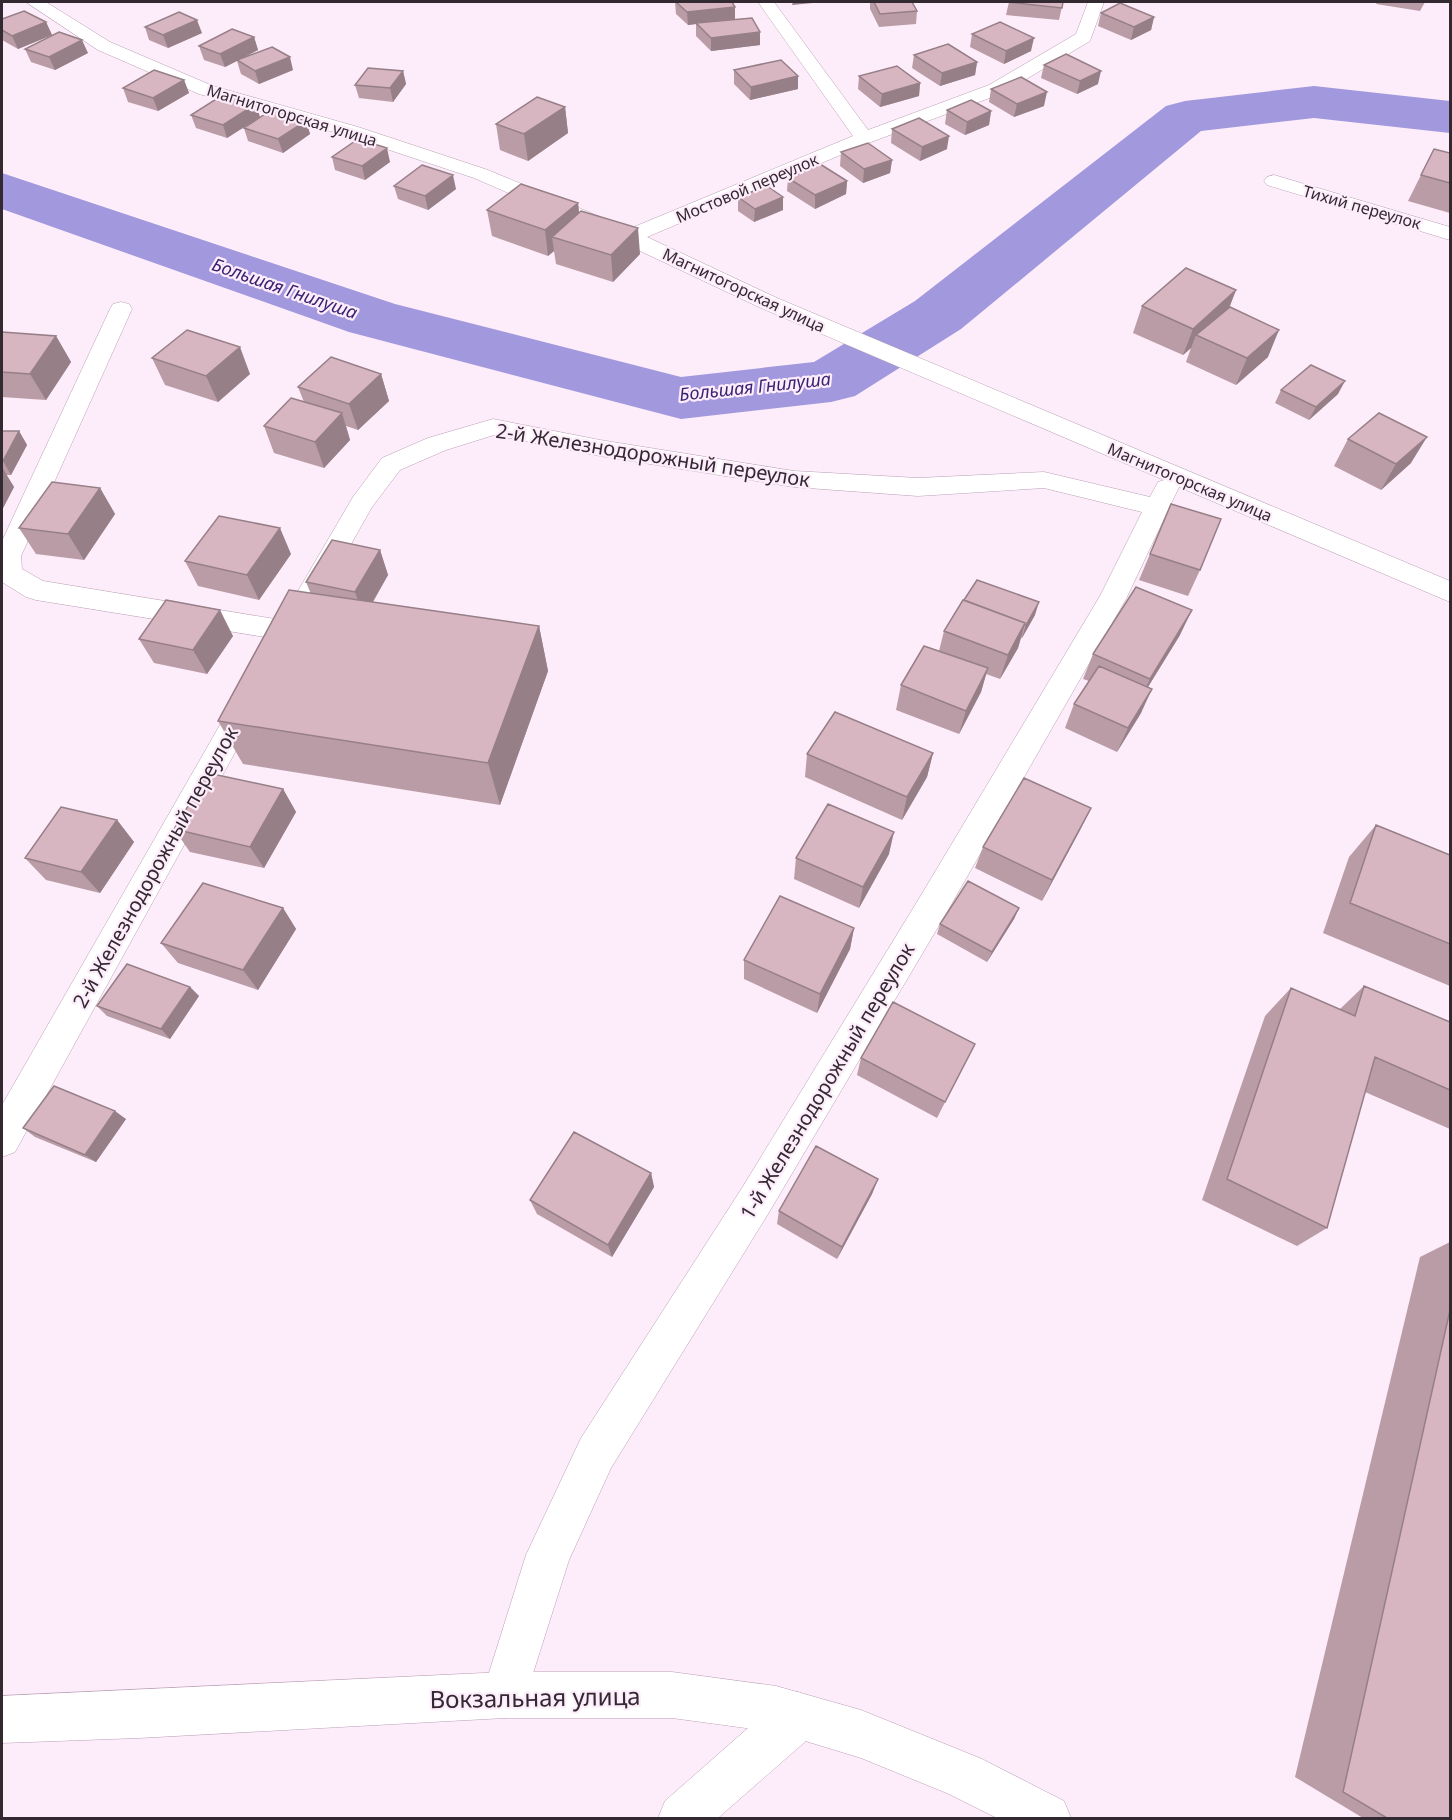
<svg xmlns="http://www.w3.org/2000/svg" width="1452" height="1820" viewBox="0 0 1452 1820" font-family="'Noto Sans',sans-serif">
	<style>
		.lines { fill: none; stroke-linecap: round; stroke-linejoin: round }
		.river { fill: #a198dd; fill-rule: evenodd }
		.minor-casing { stroke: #baa0b5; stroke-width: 1 }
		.major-casing { stroke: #baa0b5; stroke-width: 1 }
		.minor { fill: #fff; fill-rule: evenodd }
		.major { fill: #fff; fill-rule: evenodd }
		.wall { fill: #b99ca6 }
		.shaded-wall { fill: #967f87 }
		.building { fill: #d7b5c1; stroke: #967f87; stroke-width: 1.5 }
		.labels { text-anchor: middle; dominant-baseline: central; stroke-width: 4.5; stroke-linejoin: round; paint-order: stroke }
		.far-street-label { font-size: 16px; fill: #332931; stroke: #fdecfa }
		.far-water-label { font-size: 18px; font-style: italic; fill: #382273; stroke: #fdecfa }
		.street-label { font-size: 20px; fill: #332931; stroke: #fdecfa }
		.near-street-label { font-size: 24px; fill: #332931; stroke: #fdecfa }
	</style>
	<rect width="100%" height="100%" fill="#fdecfa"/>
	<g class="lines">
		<path class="river" d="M1314,86L1450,101V133L1314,118L1201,131L961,329L855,396L831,402L681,419L349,332L2,209V173L395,304L681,377L814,362L915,301L1166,106L1185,101Z"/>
		<defs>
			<path id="minor" d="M26,2H46L110,42L213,86L358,127L488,170L629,229L853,136L758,2H774L868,130L989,85L1076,34L1088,2H1104L1090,41L1003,93L871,142L647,237L777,298L1450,581V602L1179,487L1127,597L944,917L768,1214L611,1468L569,1560L521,1711L505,1718L489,1711L482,1695L526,1555L581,1438L742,1188L920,897L1100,596L1142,512L1044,488L918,496L794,487L600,456L494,435L446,450L400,470L372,507L297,640L287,643L277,639L36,600L26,597L2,582V541L110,309L113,304L121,302L129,304L132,309L21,556L22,569L43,581L281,620L353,497L382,458L428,438L493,419L600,440L794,471L918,478L1044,472L1150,497L1158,482L1164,480L761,308L621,242L474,178L344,135L199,94L98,50Z
				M1274,175L1450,227V240L1267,185L1264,181L1267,177Z
				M250,687L260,690L265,698L15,1152L2,1157V1105L240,690Z
				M798,1692L815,1699L822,1716L815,1733L718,1818H658L665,1801L781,1699Z"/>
			<path id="major" d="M505,1672H672L776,1686L861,1710L982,1759L1064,1801L1071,1818H997L949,1794L861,1758L776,1732L672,1718H505L139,1738L2,1743V1696Z"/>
		</defs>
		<use href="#minor" class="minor-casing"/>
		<use href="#major" class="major-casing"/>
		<use href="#minor" class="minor"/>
		<use href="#major" class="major"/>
	</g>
	<path class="wall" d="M675,2L735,19L760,45L711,51L696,36V24L688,25L676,14Z
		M870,2H912L917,11L916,24L879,27L870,9Z
		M1009,2H1063L1059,20L1006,15Z
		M1377,2H1425L1420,11L1376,4Z
		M1101,13L1154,17L1151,30L1131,40L1098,26Z
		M2,19L46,22L52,35L18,49L2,40Z
		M145,27L202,33L168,48L149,40Z
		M972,34L1031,51L1004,64L970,47Z
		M254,37L258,50L239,60L293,70L259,84L241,74L237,61L225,67L204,60L199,46Z
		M25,49L88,53L55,70L31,62Z
		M914,55L977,62L975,75L940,86L912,68Z
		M1044,65L1098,84L1077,94L1041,78Z
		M734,70L798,76V89L750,100L734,84Z
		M403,71L406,84L393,102L359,98L355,85Z
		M859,76L920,83L919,96L880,107L858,89Z
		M184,80L189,93L158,111L128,102L123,88Z
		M991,89L1044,106L1014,117L989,102Z
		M565,107L568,133L528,161L500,150L496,124Z
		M947,110L991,111L989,125L965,135L945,124Z
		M191,115L260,117L227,138L196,128Z
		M306,121L310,134L283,153L248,141L244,128Z
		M892,129L947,149L920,161L891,143Z
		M1434,149L1450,153V213L1408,201Z
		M841,152L892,160L890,173L863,183L840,166Z
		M332,157L390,162L365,180L335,170Z
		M788,178L847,181L846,194L815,209L787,191Z
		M394,186L456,189L428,210L398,199Z
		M738,197H783V210L754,222L738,211Z
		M578,203L579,213L640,254L613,282L556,264L554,251L548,256L492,236L487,210Z
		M1236,290L1229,308L1268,357L1236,385L1186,362L1191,348L1183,355L1133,333L1142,306Z
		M2,332L56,336L71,362L46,400L2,397Z
		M152,358L250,374L218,402L165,385Z
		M381,374L389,401L358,430L346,426L350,440L324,468L274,453L264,426L304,402L298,387Z
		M1281,390L1338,394L1309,420L1275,403Z
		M2,431H19L27,445L11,475H6L14,487L2,510Z
		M1348,439L1411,463L1381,490L1334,466Z
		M100,488L115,514L84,560L36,554L19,528Z
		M1171,504L1200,570L1188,596L1139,580Z
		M380,550L388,575L373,602L539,626L548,671L500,805L243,764L218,721L311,594L306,582Z
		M291,554L259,600L198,586L185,561Z
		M1035,615L1022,638H1021L1018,648L1000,679L986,674L981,692L959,734L896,710L901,685L939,651L944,631Z
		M1180,635L1148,687L1141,713L1117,752L1065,728L1074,704L1089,681L1083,679L1093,654Z
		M233,636L207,674L154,663L139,639Z
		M933,753L927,777L902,820L805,777L807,754Z
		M283,789L296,812L264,868L190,852L174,829Z
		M1091,808L1080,830L1042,901L975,868L983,847Z
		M117,820L134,842L100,893L46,880L25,858Z
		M1376,825L1450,855V986L1323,933L1349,857Z
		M889,854L859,908L794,879L796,858Z
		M283,908L296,929L258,990L178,963L161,943Z
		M1019,908L1014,919L987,962L937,934L940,924Z
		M854,928L850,949L817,1013L744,979V960Z
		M1364,986L1450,1022V1129L1365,1092L1327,1228L1297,1246L1202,1200L1265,1016L1291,988L1340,1009Z
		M190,987L199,996L170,1039L107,1016L97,1006Z
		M861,1058L966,1061L937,1118L857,1075Z
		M126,1119L96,1162L35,1137L23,1128Z
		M651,1173L654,1187L612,1257L537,1214L530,1200Z
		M878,1179L872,1194L837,1259L777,1224L779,1211Z
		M1450,1242V1818H1363L1295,1777L1420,1257Z"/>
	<path class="shaded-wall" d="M793,2H823L792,5Z
		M735,7V19L688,25L687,12Z
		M1154,17L1151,30L1131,40L1134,27Z
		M197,20L202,33L168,48L163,35Z
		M46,22L52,35L18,49L12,36Z
		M760,32V45L711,51V38Z
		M254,37L258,50L225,67L220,54Z
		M1034,38L1031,51L1004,64L1006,51Z
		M82,40L88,53L55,70L49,57Z
		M290,57L293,70L259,84L255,71Z
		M977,62L975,75L940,86L942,73Z
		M403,71L406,84L393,102L390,88Z
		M1101,71L1098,84L1077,94L1080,81Z
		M798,76V89L750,100L751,87Z
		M184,80L189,93L158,111L153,98Z
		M920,83L919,96L880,107L882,94Z
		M1047,92L1044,106L1014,117L1017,104Z
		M256,104L260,117L227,138L223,125Z
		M565,107L568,133L528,161L524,134Z
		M991,111L989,125L965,135L967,122Z
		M306,121L310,134L283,153L278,139Z
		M949,136L947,149L920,161L922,147Z
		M387,148L390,162L365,180L362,166Z
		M892,160L890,173L863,183L864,169Z
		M453,175L456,189L428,210L425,196Z
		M847,181L846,194L815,209V195Z
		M783,197V210L754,222L755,209Z
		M578,203L581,229L552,237L554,251L548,256L545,230Z
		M638,228L640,254L613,282L611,255Z
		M1236,290L1226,316L1196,335L1191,348L1183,355L1193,329Z
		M1279,330L1268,357L1236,385L1247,358Z
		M56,336L71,362L46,400L30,374Z
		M240,347L250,374L218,402L206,376Z
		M381,374L389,401L358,430L349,404Z
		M1345,381L1338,394L1309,420L1316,407Z
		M342,413L350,440L324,468L315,442Z
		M19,431L27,445L11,475L3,461Z
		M1427,437L1411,463L1381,490L1396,464Z
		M2,467L14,487L2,510Z
		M100,488L115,514L84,560L68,534Z
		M280,528L291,554L259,600L247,575Z
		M380,550L388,575L364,617L355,592Z
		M1039,602L1035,615L1022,638L1026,625Z
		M220,610L233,636L207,674L193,650Z
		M1192,610L1180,635L1138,703L1150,679Z
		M1025,623L1018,648L1000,679L1008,655Z
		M539,626L548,671L500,805L488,763Z
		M988,668L981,692L959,734L966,711Z
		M1152,689L1141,713L1117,752L1128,728Z
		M933,753L927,777L902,820L907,797Z
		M283,789L296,812L264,868L250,847Z
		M1091,808L1080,830L1042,901L1052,880Z
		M117,820L134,842L100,893L81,872Z
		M894,832L889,854L859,908L863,887Z
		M283,908L296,929L258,990L243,970Z
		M1019,908L1014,919L987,962L992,952Z
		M854,928L850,949L817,1013L820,994Z
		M190,987L199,996L170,1039L161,1029Z
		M115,1111L126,1119L96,1162L85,1155Z
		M651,1173L654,1187L612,1257L608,1245Z
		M878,1179L872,1194L837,1259L842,1247Z"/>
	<path class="building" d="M676,2H732L735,7L687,12Z
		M874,2H912L917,11L880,14Z
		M1008,2H1063L1062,8Z
		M1120,3L1154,17L1134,27L1101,13Z
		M24,11L46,22L12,36L2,30V19Z
		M179,12L197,20L163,35L145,27Z
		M752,18L760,32L711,38L696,23Z
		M1000,22L1034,38L1006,51L972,34Z
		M232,29L254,37L220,54L199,46Z
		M59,32L82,40L49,57L25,49Z
		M948,44L977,62L942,73L914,55Z
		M272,47L290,57L255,71L237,60Z
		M1066,54L1101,71L1080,81L1044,65Z
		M781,60L798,76L751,87L734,70Z
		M897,66L920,83L882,94L859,76Z
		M368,68L403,71L390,88L355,85Z
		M154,70L184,80L153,98L123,88Z
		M1021,77L1047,92L1017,104L991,89Z
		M224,94L256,104L223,125L191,115Z
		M537,97L565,107L524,134L496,124Z
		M971,100L991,111L967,122L947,110Z
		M271,110L306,121L278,139L244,128Z
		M919,118L949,136L922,147L892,129Z
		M358,139L387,148L362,166L332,157Z
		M868,143L892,160L864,169L841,152Z
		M1434,149L1450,153V183L1421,175Z
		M820,164L847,181L815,195L788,178Z
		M422,165L453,175L425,196L394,186Z
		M521,184L578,203L545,230L487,210Z
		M767,186L783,197L755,209L738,197Z
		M581,211L638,228L611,255L552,237Z
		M1186,268L1236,290L1193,329L1142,306Z
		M1230,307L1279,330L1247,358L1196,335Z
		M187,330L240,347L206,376L152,358Z
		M2,332L56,336L30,374L2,372Z
		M331,357L381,374L349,404L298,387Z
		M1311,365L1345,381L1316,407L1281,390Z
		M291,398L342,413L315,442L264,426Z
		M1379,413L1427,437L1396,464L1348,439Z
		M2,431H19L3,461H2Z
		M52,482L100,488L68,534L19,528Z
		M1171,504L1221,519L1200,570L1150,554Z
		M219,516L280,528L247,575L185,561Z
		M332,540L380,550L355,592L306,582Z
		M977,580L1039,602L1026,625H1024L1025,623L964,600Z
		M1136,587L1192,610L1150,679L1093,654Z
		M289,590L539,626L488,763L218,721Z
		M166,600L220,610L193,650L139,639Z
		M963,600L1025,623L1008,655L944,631Z
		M924,646L988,668L966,711L901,685Z
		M1099,666L1152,689L1128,728L1074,704Z
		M835,712L933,753L907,797L807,754Z
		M208,773L283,789L250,847L174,829Z
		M1024,778L1091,808L1052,880L983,847Z
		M828,804L894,832L863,887L796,858Z
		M61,807L117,820L81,872L25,858Z
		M1376,825L1450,855V944L1350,903Z
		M968,881L1019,908L992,952L940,924Z
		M203,883L283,908L243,970L161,943Z
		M780,896L854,928L820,994L744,960Z
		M127,964L190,987L161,1029L97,1006Z
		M1364,986L1450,1022V1090L1375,1057L1327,1228L1227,1179L1291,988L1355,1016Z
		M893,1002L975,1044L945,1102L861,1058Z
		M54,1086L115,1111L85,1155L23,1128Z
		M574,1132L651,1173L608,1245L530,1200Z
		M816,1146L878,1179L842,1247L779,1211Z
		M1450,1310V1818H1387L1343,1792Z"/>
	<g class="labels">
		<g class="far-street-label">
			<text transform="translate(292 115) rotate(17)">Магнитогорская улица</text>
			<text transform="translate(747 188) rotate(-23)">Мостовой переулок</text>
			<text transform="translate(1362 207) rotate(16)">Тихий переулок</text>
			<text transform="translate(744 290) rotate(25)">Магнитогорская улица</text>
			<text transform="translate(1190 482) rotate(23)">Магнитогорская улица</text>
		</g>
		<g class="far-water-label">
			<text transform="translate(285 288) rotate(19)">Большая Гнилуша</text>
			<text transform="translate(755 386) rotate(-6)">Большая Гнилуша</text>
		</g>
		<g class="street-label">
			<text transform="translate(653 455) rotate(9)">2-й Железнодорожный переулок</text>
			<text transform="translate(155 867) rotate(-61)">2-й Железнодорожный переулок</text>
			<text transform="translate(827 1081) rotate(-59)">1-й Железнодорожный переулок</text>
		</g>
		<g class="near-street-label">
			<text transform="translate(535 1697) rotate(-1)">Вокзальная улица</text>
		</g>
	</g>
	<rect width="1452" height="1820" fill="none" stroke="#332931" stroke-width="6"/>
</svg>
